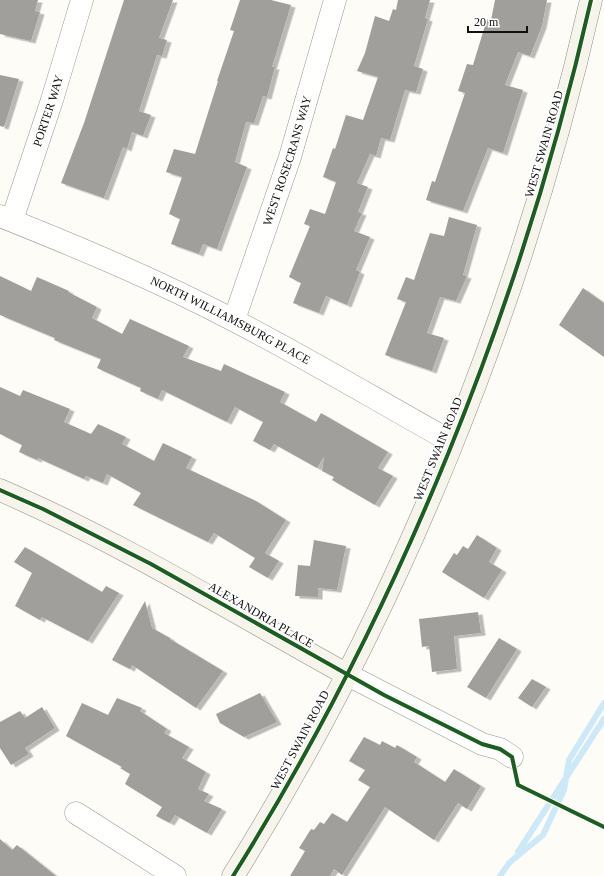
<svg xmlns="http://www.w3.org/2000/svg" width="604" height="876" viewBox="0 0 604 876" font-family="Georgia,serif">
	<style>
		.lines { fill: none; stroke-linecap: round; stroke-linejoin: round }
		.stream { stroke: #cde8f7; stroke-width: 6 }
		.building { fill: #a19f9c; filter: url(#shadow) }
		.street-casing { stroke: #979795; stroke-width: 23 }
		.secondary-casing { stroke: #8e8d8b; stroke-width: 23 }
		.street { stroke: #fffffe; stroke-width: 22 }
		.secondary { stroke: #f6f4eb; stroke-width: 22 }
		.cycleway-casing { stroke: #fff; stroke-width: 6 }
		.cycleway { stroke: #1b5e20; stroke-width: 4 }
		.labels { text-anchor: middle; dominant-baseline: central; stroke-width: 4; stroke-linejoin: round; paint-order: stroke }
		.street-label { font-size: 12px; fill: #111; stroke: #fff }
	</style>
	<defs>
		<filter id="shadow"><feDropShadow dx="4.5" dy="2.5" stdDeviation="0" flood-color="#0004"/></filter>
	</defs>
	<rect width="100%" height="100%" fill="#fdfcf7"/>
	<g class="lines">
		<path class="stream" d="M518,852L604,719
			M500,876L510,862L543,835L564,790L569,760L604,703"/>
	</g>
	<path class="building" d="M0,0H38L35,11L40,12L31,41L0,34Z
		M124,0H173L159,38L167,40L162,56L157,55L139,111L151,115L143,136L132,132L127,149L123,147L104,198L61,183L84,123Z
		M240,0H271L291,5L272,67H275L267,97L263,96L254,123L246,122L235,162L247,167L217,249L203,244L199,254L171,244L180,219L169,214L182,177L166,172L174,149L195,154L218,81H217L234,31L230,30Z
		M398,0H430L425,18L428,19L414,66L423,69L416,92L405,90L390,140L381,138L376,156L370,154L357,183L368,187L358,212L362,213L354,231L370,237L356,270L360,272L347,305L326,296L319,313L293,303L301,283L289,277L310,226L304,224L310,209L325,214L336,182L323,177L333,148L335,149L346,115L363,120L378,77L357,71L365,53L375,16L389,21L393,9L396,10Z
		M495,0H547L542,26L530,56L518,52L505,85L523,90L503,153L488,148L463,211L426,200L432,181L435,182L465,93L458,91L467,64L473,65L487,19L491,20Z
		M0,75L19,79L4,127L0,126Z
		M449,217L477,225L463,275L467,276L456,301L440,297L427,333L444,338L432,371L385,355L406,302L397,299L406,277L414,280L430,233L444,236Z
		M0,276L31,291L37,277L69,291L68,292L97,307L92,318L122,334L130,319L189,346L183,357L221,371L224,364L285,392L280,402L316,422L321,413L388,452L378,468L393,476L375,505L332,480L334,477L322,471L324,457L317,468L274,444L270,450L253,441L263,422L235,407L227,422L162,390L158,399L140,391L141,388L97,368L101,359L54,340L55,338L0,315Z
		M583,288L604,303V357L559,325Z
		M0,387L20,396L23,390L70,409L64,422L91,434L98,424L126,437L122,444L154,461L163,443L192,457L186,468L256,501L286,520L265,553L279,561L268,578L249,567L255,558L214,533L208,542L133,505L141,493L107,474L103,483L86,476L84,479L38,458L37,460L19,452L22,445L0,434Z
		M477,535L497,548L489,562L502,570L484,598L442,572L454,553L457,555L463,546L468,549Z
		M314,540L346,546L337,590L318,588V597L295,596L298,565L310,566Z
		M25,547L102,592L106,586L119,593L88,641L42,617L40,620L15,606L32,573L14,562Z
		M145,601L152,628L170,638V639L223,671L196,708L132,665L130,669L112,660Z
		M478,612L481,633L454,636L457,669L432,672L429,646L422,647L419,619Z
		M499,638L517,649L486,698L467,687Z
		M532,679L546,687L532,707L518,698Z
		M260,693L277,722L244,737L220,723L216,714Z
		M117,698L142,708L140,711L167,729L164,733L189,747L182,758L206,772L198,789L209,794L204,801L222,809L207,833L175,815L170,823L156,816L162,807L125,784L130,774L120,768L122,767L66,736L82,703L108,715Z
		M42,707L55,728L25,748L29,754L11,765L0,748V722L20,711L25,718Z
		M364,737L380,745L382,741L395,748L397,745L417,757L414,762L445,782L454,769L481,786L467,809L458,803L434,840L385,807L342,875L334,869L330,876H290L305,851L299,848L311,829L314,830L320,822L324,824L332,813L347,822L370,787L358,780L365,770L349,761Z
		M0,839L12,850L17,845L56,876H0Z"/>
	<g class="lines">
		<defs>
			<g id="street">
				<path id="s1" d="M0,216C80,248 159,281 235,321C309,359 380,402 452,442"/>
				<path id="s2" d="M12,220L52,100L82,0"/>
				<path id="s3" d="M234,320L290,157L335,0"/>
				<path d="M346,674L482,744L500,749L512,757"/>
				<path d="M76,813L175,876"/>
			</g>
			<path id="secondary" d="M0,490C120,542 232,611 346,674
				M233,876C399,611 522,305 591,0"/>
		</defs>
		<use href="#street" class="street-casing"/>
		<use href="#secondary" class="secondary-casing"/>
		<use href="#street" class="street"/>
		<use href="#secondary" class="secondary"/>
		<defs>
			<path id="cycleway" d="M0,490L43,509L151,564L384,695L482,744L500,749L512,757L518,785L604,827
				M233,876C399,611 522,305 591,0"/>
		</defs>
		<use href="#cycleway" class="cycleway-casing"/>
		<use href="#cycleway" class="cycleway"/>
	</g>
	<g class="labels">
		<g class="street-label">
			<text stroke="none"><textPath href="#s2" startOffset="115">PORTER WAY</textPath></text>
			<text transform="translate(544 144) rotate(-74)">WEST SWAIN ROAD</text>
			<text stroke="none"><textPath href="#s3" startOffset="168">WEST ROSECRANS WAY</textPath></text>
			<text stroke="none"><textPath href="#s1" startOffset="253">NORTH WILLIAMSBURG PLACE</textPath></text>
			<text transform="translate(438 449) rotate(-68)">WEST SWAIN ROAD</text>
			<text transform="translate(261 615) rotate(30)">ALEXANDRIA PLACE</text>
			<text transform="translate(300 740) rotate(-62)">WEST SWAIN ROAD</text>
		</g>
	</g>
	<path d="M468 26v6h59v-6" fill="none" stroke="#111111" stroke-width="2"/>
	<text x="474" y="26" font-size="12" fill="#111111" stroke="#ffffff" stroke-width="3" paint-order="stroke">20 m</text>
</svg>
